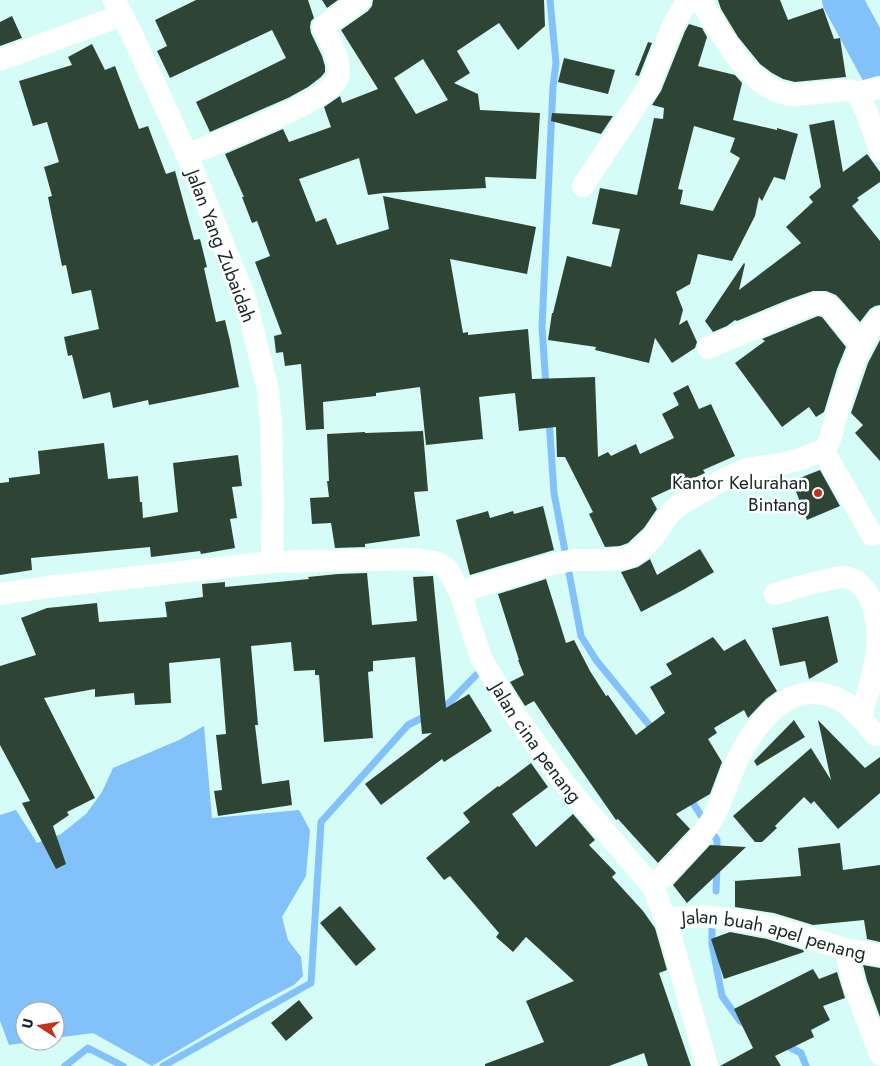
<svg xmlns="http://www.w3.org/2000/svg" width="880" height="1066" viewBox="0 0 880 1066" font-family="Jost,sans-serif">
	<style>
		.water { fill: #83c1fa }
		.lines { fill: none; stroke-linecap: round; stroke-linejoin: round }
		.stream { stroke: #83c1fa; stroke-width: 7 }
		.river { stroke: #83c1fa; stroke-width: 40 }
		.building { fill: #2e4536; fill-rule: evenodd }
		.minor { stroke: #fff; stroke-width: 22 }
		.poi-dot { fill: #bf341d; stroke: #fff; stroke-width: 2 }
		.labels { text-anchor: middle; dominant-baseline: central; stroke-width: 5; stroke-linejoin: round; paint-order: stroke }
		.street-label { font-size: 19px; fill: #182725; stroke: #fff }
		.poi-label { font-size: 19px; fill: #182725; stroke: #fff; text-anchor: end }
	</style>
	<rect width="100%" height="100%" fill="#d6fcf7"/>
	<path class="water" d="M204,726L212,818L299,810L310,830L306,876L282,917L288,940L301,957L303,976L294,985L259,1003L152,1066L93,1033L55,1038V1011H25V1041H37L9,1045L0,1021V815L16,810L37,843L61,834L86,814L102,792L113,768L179,740Z"/>
	<g class="lines">
		<path class="stream" d="M546,386L542,327L553,86L556,63L550,0
			M549,420L554,493L581,636L596,660L654,731
			M438,710L447,705L481,670
			M689,797L717,840V853
			M716,891L717,866
			M712,927V944L722,996L740,1021L747,1025
			M785,1045L801,1053L806,1066
			M65,1066L88,1048L123,1066
			M163,1066L311,983L321,822L408,725L428,715"/>
		<path class="river" d="M842,0L880,70"/>
	</g>
	<path class="building" d="M196,0H308L314,18L311,21L310,27L311,33L322,56L325,66V72L321,77L308,87L288,98L210,132L196,102L286,58L272,30L170,78L157,51L167,46L155,20Z
		M322,0H338L327,8Z
		M373,0H544L545,26L518,50L499,23L457,51L470,73L454,83L478,94L480,110L540,113L536,179L485,177L486,188L383,193L368,195L359,158L299,179L316,222L326,218L337,245L389,229L383,196L536,227L527,274L450,259L463,333L468,332V335L528,329L532,379L595,377L598,457L608,452L611,456L636,444L640,454L674,438L662,414L679,405L673,393L688,385L699,409L711,404L735,456L703,470L705,473L651,498L657,509L644,528L628,543L620,546L605,547L589,514L593,512L565,457H557L556,427L519,431L515,393L479,397L483,439L426,445L420,387L376,393V396L323,402L324,429L306,430L301,364L285,366L283,352L276,353L274,336L282,334L255,262L270,256L257,221L252,223L242,197H244L225,154L283,129L289,142L331,127L324,107L340,96L342,103L378,89L341,30L368,11L372,6ZM423,59L448,100L416,114L394,78Z
		M718,0H780L788,20L823,8L834,39L840,38L846,77L795,82L783,79L772,73L760,64L738,37L721,9Z
		M12,16L22,38L0,46V22Z
		M689,24L702,28L707,37L698,66L735,75L742,83L733,120L777,130V128L798,134L785,180L774,177L762,201L759,197L755,216L732,261L698,254L690,284L676,292L683,310L679,325L687,320L697,342L695,348L672,363L655,338L649,363L595,350L596,347L548,340L552,313H553L567,256L611,267L620,229L592,224L600,188L637,195L654,118L663,119L664,108L652,105L661,91L685,31ZM694,126L735,138L730,152L740,158L713,211L680,204L683,190L678,189Z
		M648,42L652,43L639,76L635,75Z
		M92,44L105,70L115,66L139,129L148,126L166,174L175,171L194,240L200,239L207,267L204,268L216,322L225,320L230,341L239,387L149,405L148,400L113,408L110,392L83,399L72,355L68,356L64,337L99,329L91,290L72,294L66,265L62,266L48,197L52,196L44,167L59,162L47,122L33,126L19,81L72,65L68,57Z
		M564,58L615,70L608,94L558,82Z
		M552,113L613,116L601,134L551,121Z
		M834,120L843,172L867,154L880,172V182L857,198L859,200L852,206L880,241V305L875,306L870,309L860,322L840,299L836,295L826,291H813L790,299L737,321L735,320L727,326L713,332L705,321L744,263L745,264L739,290L801,243L786,227L813,202L809,197L821,187L809,125Z
		M818,316L822,317L846,347L837,369L824,412L816,417L809,407L782,427L735,363L765,341L762,339Z
		M880,340V461L855,433L863,425L851,413L868,363Z
		M423,431L428,491L414,492L420,536L365,544V547L335,548L331,523L312,524L310,498L329,497L327,481H329L327,434L365,432V433Z
		M104,443L108,479L138,476L140,502H142L143,518L178,512L173,463L238,455L242,486L232,487L237,518L230,519L235,548L201,554L200,551L151,557L150,547L31,558L32,570L0,575V483L9,482V478L40,474L38,451Z
		M820,470L840,506L807,520L792,481Z
		M543,506L554,550L470,575L456,520L488,511L490,518L513,511L514,514Z
		M700,549L714,572L683,590L641,612L621,572L638,567L650,559L657,575Z
		M367,573L372,625L417,621L413,577L433,576L446,708L469,694L492,731L444,762L442,759L381,805L365,784L432,733L422,734L415,657L373,661V671L368,672L373,738L324,742L319,675H315V670L294,671L291,642L251,646L258,725H255L262,784L289,780L292,805L218,816L214,791L222,790L216,735L226,734L220,658L169,663L171,703L135,705L134,693L95,697V689L44,698L95,798L67,812L69,815L53,826L66,864L56,869L22,803L30,801L0,745V666L36,655L21,618L47,608L97,603L99,622L167,617L165,602L203,597L202,584L225,582V587L309,579L308,577L338,574Z
		M546,579L566,643L574,640L590,671L606,696L608,695L636,735L665,713L650,687L672,674L666,664L713,637L724,651L745,639L777,691L766,699L748,718L744,710L714,728L717,733L708,739L722,762L710,794L676,814L690,829L658,863L618,819L616,820L552,728L534,701L525,706L510,682L524,675L518,660H519L498,594Z
		M828,616L838,662L809,679L805,661L780,666L772,628Z
		M794,720L805,737L757,766L754,761Z
		M818,720L865,768L880,757V793L838,829L814,801L811,804L804,797L775,826L777,828L762,842H755L733,816L811,748L831,780Z
		M531,763L548,787L512,814L536,847L573,814L595,840L589,845L616,873L612,877L643,911L655,928L667,970L659,973L691,1066H648L644,1053L609,1066H485V1064L544,1042L526,1001L574,981L526,937L513,952L496,937L499,933L450,876L444,880L426,858L470,822L463,813L498,786L499,787Z
		M840,843L843,870L880,865V942L867,939L864,920L813,925L774,913L735,907V881L801,876L798,848Z
		M710,845L746,847L687,903L673,885Z
		M340,906L376,949L356,966L320,923Z
		M730,932L767,939L803,950L804,952L724,979L711,939Z
		M863,965L880,968V1017L867,981Z
		M813,969L819,979L837,972L845,998L823,1006L830,1020L811,1030L814,1037L775,1056L781,1066H720L753,1048L734,1009Z
		M299,1000L313,1018L286,1041L271,1023Z"/>
	<g class="lines">
		<g class="minor">
			<path d="M700,0C721,33 751,94 794,95L848,90L857,93L867,113L880,151"/>
			<path d="M0,60L122,15"/>
			<path d="M857,93L880,87"/>
			<path d="M187,155C213,144 331,101 338,77C342,60 330,41 323,27L360,0"/>
			<path d="M583,186L649,86L673,25L688,0"/>
			<path d="M708,348L795,311L817,303L824,304L830,307L862,346"/>
			<path d="M823,450L872,535"/>
			<path id="s1" d="M272,562L417,559L439,563L448,570L460,592L481,658L513,712L564,783L632,863L653,887L666,919L707,1066"/>
			<path d="M460,592L552,564L574,560H598L622,559L634,555L644,547L654,536L671,512L678,506L719,482L747,469L781,464L801,459L823,450L828,444L831,436C841,400 854,345 880,318"/>
			<path d="M0,594L48,587L272,562L273,502L271,425L268,390L245,298L187,155L132,34L114,0"/>
			<path d="M775,594C793,589 809,583 827,580C832,579 837,577 842,577C874,578 880,627 877,652C874,674 866,697 861,719"/>
			<path d="M653,887C673,866 696,846 711,821C721,806 725,788 732,772C751,728 790,670 844,702C853,708 868,727 876,735"/>
			<path id="s2" d="M666,919L703,916L737,920L770,926L845,949L880,955"/>
			<path d="M845,949L854,985L880,1054"/>
		</g>
	</g>
	<circle class="poi-dot" cx="818" cy="493" r="5"/>
	<g class="labels">
		<g class="street-label">
			<text transform="translate(221 246) rotate(69)">Jalan Yang Zubaidah</text>
			<text stroke="none"><textPath href="#s1" startOffset="374">Jalan cina penang</textPath></text>
			<text stroke="none"><textPath href="#s2" startOffset="110">Jalan buah apel penang</textPath></text>
		</g>
		<g class="poi-label">
			<text x="808" y="482">Kantor Kelurahan<tspan x="808" dy="22">Bintang</tspan></text>
		</g>
	</g>
	<g transform="translate(40 1026) rotate(282)"><circle r="24" fill="#ffffff" stroke="#a3a9a8"/>
	<path d="M0-4L9 19L0 12L-9 19Z" fill="#bf341d"/>
	<text y="-8" font-size="14" font-weight="bold" text-anchor="middle" fill="#182725">U</text>
	</g>
</svg>
